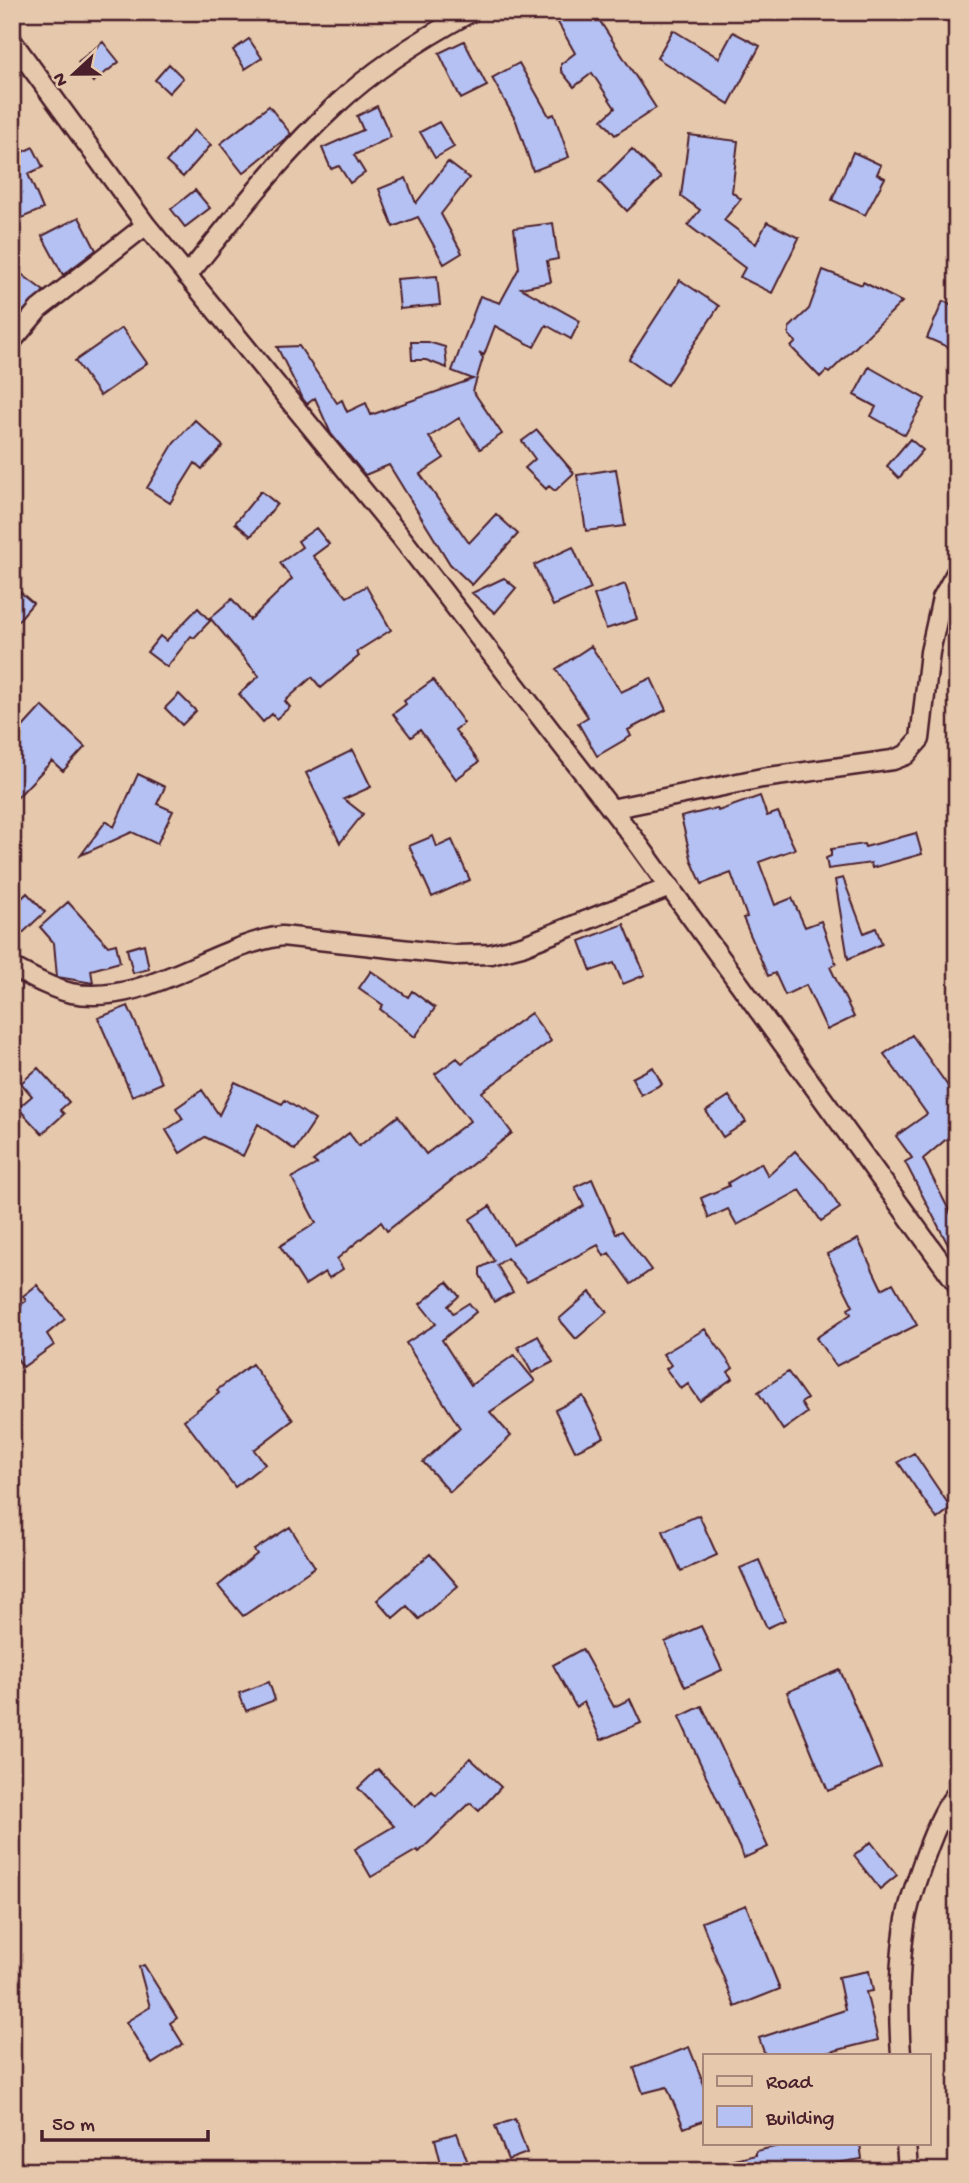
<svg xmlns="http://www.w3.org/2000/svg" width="969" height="2183" viewBox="0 0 969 2183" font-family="'Gochi Hand',sans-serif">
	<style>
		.building { fill: #b4c1f2; stroke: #4a1f2b; stroke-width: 2 }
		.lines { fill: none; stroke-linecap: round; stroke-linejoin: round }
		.street-casing { stroke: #4a1f2b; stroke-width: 23 }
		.street { stroke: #e6c9ad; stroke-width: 18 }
	</style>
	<rect width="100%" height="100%" fill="#e6c9ad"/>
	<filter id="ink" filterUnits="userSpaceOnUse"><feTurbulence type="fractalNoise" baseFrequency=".0143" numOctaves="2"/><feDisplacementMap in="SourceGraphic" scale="14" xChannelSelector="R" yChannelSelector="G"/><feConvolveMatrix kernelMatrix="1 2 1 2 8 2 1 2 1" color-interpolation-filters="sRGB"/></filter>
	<g filter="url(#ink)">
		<path class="building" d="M569,12H594L656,108L615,135L602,120L615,108L592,73L574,87L561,71V64L575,53L556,19Z
			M673,30L719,58L733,32L760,46L729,104L657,58Z
			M249,39L262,58L245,69L233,50Z
			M464,41L487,86L461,99L439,53Z
			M103,42L119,62L93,82L78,62Z
			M519,63L549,116L554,114L569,157L533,171L516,121L492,78Z
			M169,64L183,78L169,93L155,80Z
			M269,106L291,134L243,173L220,144Z
			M377,106L391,137L354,155L365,173L350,183L339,166L331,169L322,148L363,130L357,116Z
			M439,122L454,147L435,158L420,132Z
			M194,130L211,145L183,177L166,162Z
			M689,135L738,141L732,192L741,199L724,220L756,244L767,222L799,238L772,293L740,277L745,268L688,225L700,210L681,196Z
			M12,138L19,154L33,147L43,167L28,174L43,209L19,219L12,204Z
			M632,149L661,178L627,211L599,182Z
			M853,152L881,165L877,174L885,178L865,215L832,200Z
			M448,162L469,178L441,214L462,253L444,264L418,217L393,227L379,189L406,178L416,203Z
			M195,190L210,208L185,227L171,209Z
			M79,217L96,250L63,275L42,236Z
			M553,223L558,259L547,261L551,282L521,288L580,321L571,339L546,325L534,347L495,326L484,355L479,352L483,358L473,391L502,434L480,449L459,418L429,437L444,458L420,474L469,543L496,514L518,534L472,585L450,564L389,465L365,475L331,434L315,398L307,404L303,399L277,347L299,346L337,403L342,400L347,412L366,403L371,415L473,379L452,371L480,296L500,303L519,268L514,228Z
			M12,267L44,291L12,323Z
			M823,270L862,285L863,282L902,302L829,373L826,371L820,377L791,347L796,342L789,335V328L809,309Z
			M437,276L440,305L400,309L397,279Z
			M680,280L719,306L667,385L629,359Z
			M943,301L957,307V351L927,338Z
			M122,328L147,363L100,396L75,361Z
			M411,342H428L445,347L447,368L426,360H412Z
			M869,367L925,399L905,435L871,416L876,407L854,395Z
			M195,420L223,446L202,469L195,463L170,503L147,488L174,443Z
			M537,430L574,473L555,491L549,486L546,489L525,468L535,459L522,441Z
			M910,439L923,450L899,478L887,466Z
			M616,469L625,526L586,531L577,475Z
			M261,491L277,504L251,536L235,523Z
			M316,528L329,544L313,556L347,597L366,586L391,630L356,652L359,656L321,688L312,677L285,701L290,707L276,719L272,714L263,722L239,694L259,676L210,618L232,599L250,620L292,579L280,563L302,547L298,541Z
			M573,547L591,589L553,606L534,565Z
			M504,578L516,588L495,613L472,593Z
			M625,584L637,619L606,629L594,595Z
			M12,585L33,603L12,628Z
			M198,608L210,621L194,638L191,636L167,667L147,652L160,636L166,641Z
			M591,646L621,692L651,678L666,710L628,730L631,736L597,756L578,723L588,717L556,669Z
			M433,680L464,723L455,730L479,762L456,779L420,730L411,737L393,714L406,704L404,701Z
			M179,694L196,711L182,725L165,708Z
			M42,706L85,747L63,771L52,761L12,803V739Z
			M353,750L371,787L344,799L363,814L340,843L306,773Z
			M138,774L165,787L157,804L173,811L157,844L132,832L81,855L106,821L114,827Z
			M760,796L767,816L778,812L795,849L759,862L775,905L792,898L805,927L821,921L836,964L830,967L854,1017L827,1030L806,985L785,995L775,973L768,976L743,918L747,917L731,873L702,884L692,862L681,817L717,808L718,811Z
			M916,833L922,854L872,868L871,863L828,869L826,858L831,856V849L864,844L865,847Z
			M433,836L437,847L452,840L470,880L432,897L409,846Z
			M843,878L864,933L876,928L882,944L848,959L835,880Z
			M12,887L22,898L27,893L45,912L12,943Z
			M68,902L108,946L116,944L120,962L91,970L93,983L57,977L54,943L40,927Z
			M624,924L645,975L623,984L614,963L591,971L580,941Z
			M144,944L149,969L133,973L127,949Z
			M371,971L408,997L412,991L435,1008L415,1037L380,1009L383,1005L359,988Z
			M128,1006L162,1083L132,1096L98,1018Z
			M531,1013L551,1041L482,1092L512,1133L387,1231L381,1222L337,1259L343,1269L329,1278L325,1272L305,1285L280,1246L316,1223L292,1178L317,1164L313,1161L349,1133L359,1146L398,1116L426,1154L470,1121L435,1074L457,1058L462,1063Z
			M912,1035L957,1099V1130L923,1159L957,1226V1262L905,1162L912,1158L896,1136L927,1114L884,1054Z
			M653,1067L662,1084L641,1095L632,1078Z
			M38,1068L69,1102L60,1110L64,1114L42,1134L18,1108L32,1096L21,1083Z
			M235,1082L282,1104L285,1100L315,1120L295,1150L258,1124L243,1156L205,1137L180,1153L166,1130L183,1119L176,1108L202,1090L219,1115Z
			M729,1096L746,1122L723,1137L706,1111Z
			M795,1151L823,1182L840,1208L821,1221L800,1190L737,1225L728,1209L709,1218L701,1198L729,1186L728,1183L761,1163L768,1176Z
			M592,1179L616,1234L622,1231L651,1270L631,1284L609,1253L604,1256L598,1245L527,1282L507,1258L497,1265L513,1292L494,1302L480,1275V1268L494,1261L470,1219L490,1206L513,1244L584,1206L575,1187Z
			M858,1239L882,1289L893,1283L917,1325L836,1366L816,1338L851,1314L848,1309L853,1306L827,1254Z
			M447,1282L459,1296L448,1306L453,1313L469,1303L476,1312L442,1340L471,1385L514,1355L535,1381L490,1412L511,1436L450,1492L423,1462L460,1428L406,1343L436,1324L420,1304Z
			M37,1285L65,1319L47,1334L54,1345L23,1367L12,1351V1311L26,1301L23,1296Z
			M590,1292L607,1312L576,1339L559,1319Z
			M705,1329L733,1368L728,1372L733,1378L700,1401L688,1384L681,1389L666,1369L671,1365L663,1354Z
			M538,1336L553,1362L532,1373L518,1347Z
			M252,1364L293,1420L254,1450L265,1464L235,1487L184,1420L219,1393L217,1390Z
			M788,1372L807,1399L801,1403L807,1413L783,1430L758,1392Z
			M583,1396L604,1437L575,1451L555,1410Z
			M914,1453L951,1508L937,1519L898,1462Z
			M699,1515L717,1555L681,1571L663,1531Z
			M290,1527L315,1567L243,1616L218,1586L257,1554L254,1550Z
			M430,1554L458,1586L419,1619L407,1606L393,1618L377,1600Z
			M759,1560L785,1620L767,1628L740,1568Z
			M701,1626L722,1670L685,1687L665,1642Z
			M582,1649L614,1707L630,1699L641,1723L601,1740L584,1702L576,1707L553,1665Z
			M840,1670L881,1768L828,1791L787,1692Z
			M269,1682L275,1700L246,1711L239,1693Z
			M702,1706L768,1847L744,1858L679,1717Z
			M470,1758L501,1787L479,1811L470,1803L419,1852L417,1850L371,1877L355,1849L394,1826L358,1788L378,1769L415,1807L432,1791L436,1795Z
			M871,1842L897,1875L880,1889L854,1856Z
			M746,1905L780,1989L735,2007L702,1922Z
			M144,1965L177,2018L170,2023L183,2044L152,2064L126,2022L150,2007L139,1967Z
			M869,1971L873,1991L866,1992L878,2040L818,2055H765L759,2038L845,2010L838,1977Z
			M689,2047L705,2087V2120L684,2128L667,2087L643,2093L634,2068Z
			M515,2119L527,2153L508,2160L495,2126Z
			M457,2133L471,2171H443L435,2139Z
			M778,2143H860L862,2159L804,2168L805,2171H719L718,2164L756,2155V2151L779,2146Z"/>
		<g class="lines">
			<defs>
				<path id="street" d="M12,41L146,225L401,537L633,837L957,1284
					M187,276C234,218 280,157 335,106C375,68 423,38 471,12
					M12,341L39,309L146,225
					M611,809L762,778L893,760L906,755L920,739L930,652L942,598L957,571
					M12,967C31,977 50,988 71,993C145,1007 212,946 282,936L455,955L491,954L522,946L670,887
					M901,2055C898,2013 899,1966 905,1925C909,1899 938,1809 957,1794
					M906,2143L908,2171"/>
			</defs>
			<use href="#street" class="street-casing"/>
			<use href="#street" class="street"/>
		</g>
	</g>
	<rect width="969" height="2183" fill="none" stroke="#e6c9ad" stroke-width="42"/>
	<rect x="21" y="21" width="927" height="2141" fill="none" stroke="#4a1f2b" stroke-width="2.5" filter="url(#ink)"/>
	<rect x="703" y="2054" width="228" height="91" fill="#e6c9ad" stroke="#a88579" stroke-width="2"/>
	<rect x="717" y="2076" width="35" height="10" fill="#e6c9ad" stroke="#a88579" stroke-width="2"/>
	<text x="766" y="2088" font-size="21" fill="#4a1f2b">Road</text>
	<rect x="717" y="2106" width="35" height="21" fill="#b4c1f2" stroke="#a88579" stroke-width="2"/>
	<text x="766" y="2124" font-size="21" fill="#4a1f2b">Building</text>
	<g transform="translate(74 74) rotate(248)" stroke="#e6c9ad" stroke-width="5" paint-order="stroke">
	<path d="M0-5L12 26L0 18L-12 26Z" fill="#4a1f2b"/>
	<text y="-10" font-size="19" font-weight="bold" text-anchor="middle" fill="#4a1f2b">N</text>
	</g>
	<path d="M42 2130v10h166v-10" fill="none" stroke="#4a1f2b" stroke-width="3.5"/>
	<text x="52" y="2130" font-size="21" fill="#4a1f2b" stroke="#e6c9ad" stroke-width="5" paint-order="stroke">50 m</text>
</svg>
